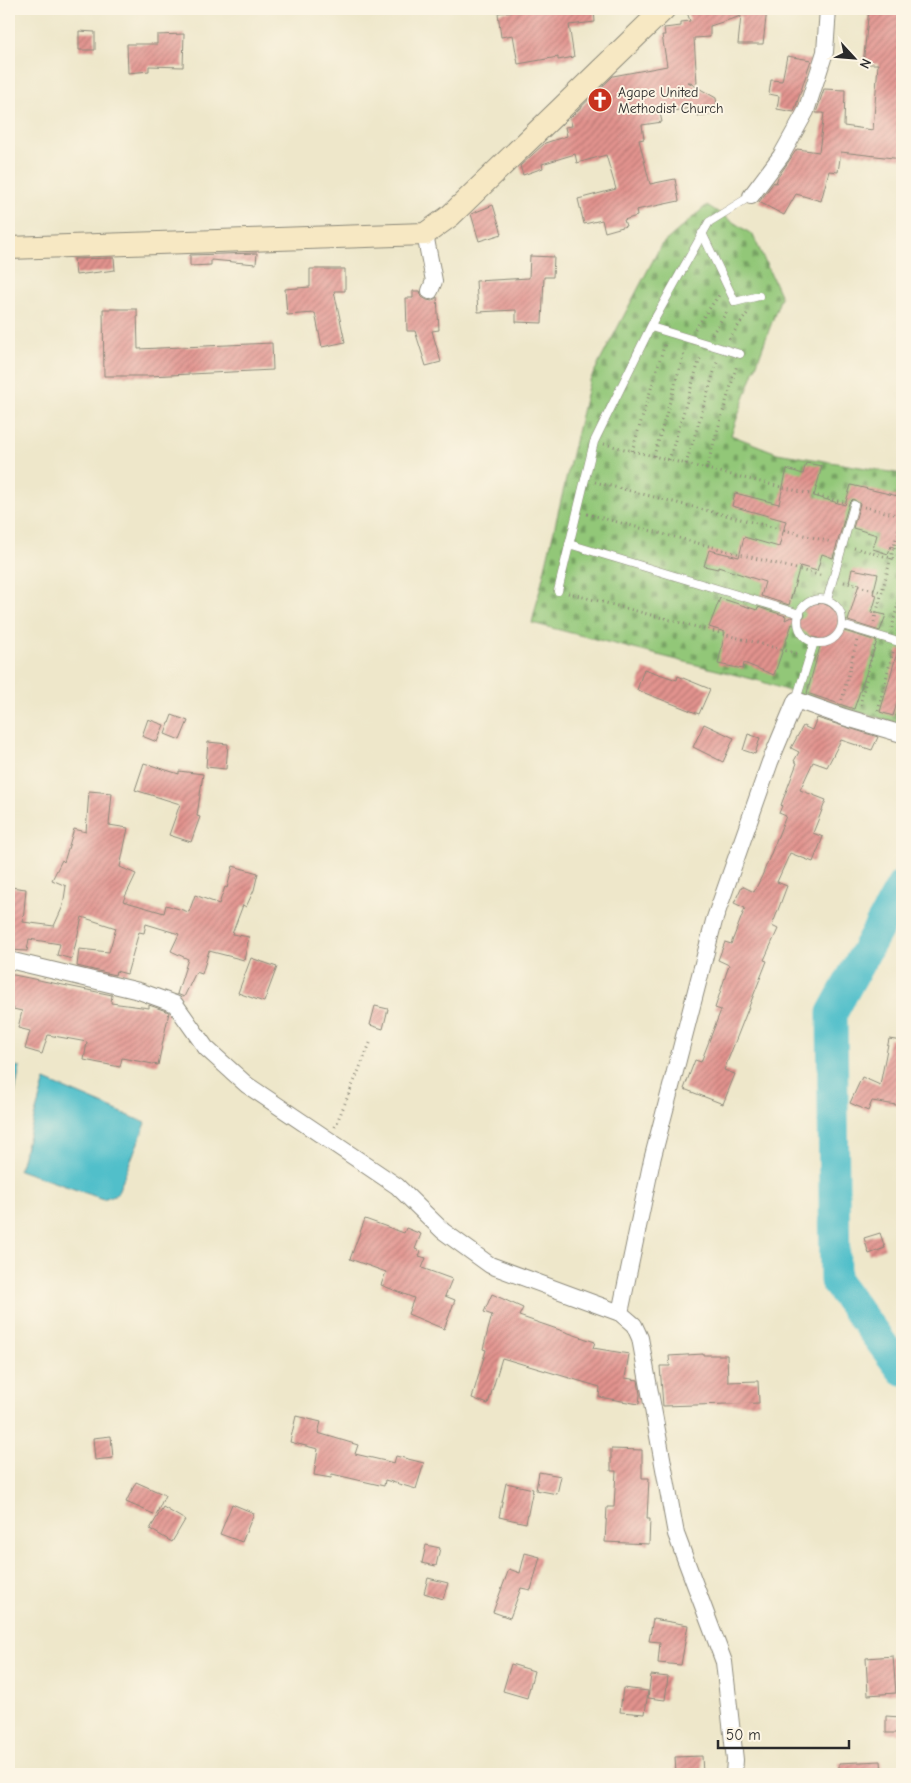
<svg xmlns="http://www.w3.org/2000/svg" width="911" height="1783" viewBox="0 0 911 1783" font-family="'Comic Neue',sans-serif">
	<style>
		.cemetery { fill: url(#cemetery-stones); stroke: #5e7952 }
		.water { fill: #51bfca; stroke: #3e757a }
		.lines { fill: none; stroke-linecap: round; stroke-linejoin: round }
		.river { stroke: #51bfca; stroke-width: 31 }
		.building { fill: url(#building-hatch) }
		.lane-casing { stroke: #8c897a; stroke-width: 9 }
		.street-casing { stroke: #8c897a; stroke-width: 18 }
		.secondary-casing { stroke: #8c897a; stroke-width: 24 }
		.path { stroke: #8c897a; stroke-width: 3; stroke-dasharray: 1 4; stroke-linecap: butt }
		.lane { stroke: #fff; stroke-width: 8 }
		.street { stroke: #fff; stroke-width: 16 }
		.secondary { stroke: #f7e8c3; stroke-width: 22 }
		.labels { text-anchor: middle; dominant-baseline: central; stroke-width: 4; stroke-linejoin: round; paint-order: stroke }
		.poi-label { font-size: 14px; fill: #2b2b2b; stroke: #fcf5e5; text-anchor: start }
	</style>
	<defs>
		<pattern id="cemetery-stones" width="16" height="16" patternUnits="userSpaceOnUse" patternTransform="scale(1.25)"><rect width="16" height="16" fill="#92c778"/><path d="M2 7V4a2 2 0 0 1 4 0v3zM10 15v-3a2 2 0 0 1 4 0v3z" fill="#77a263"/></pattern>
		<pattern id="building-hatch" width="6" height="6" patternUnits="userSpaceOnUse" patternTransform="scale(1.25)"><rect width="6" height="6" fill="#e2938e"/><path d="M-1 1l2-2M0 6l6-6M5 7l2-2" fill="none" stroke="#b77874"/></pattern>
	</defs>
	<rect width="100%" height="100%" fill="#fcf5e5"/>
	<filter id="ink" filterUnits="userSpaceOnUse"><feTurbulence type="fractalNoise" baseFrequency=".02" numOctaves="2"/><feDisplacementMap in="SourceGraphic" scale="10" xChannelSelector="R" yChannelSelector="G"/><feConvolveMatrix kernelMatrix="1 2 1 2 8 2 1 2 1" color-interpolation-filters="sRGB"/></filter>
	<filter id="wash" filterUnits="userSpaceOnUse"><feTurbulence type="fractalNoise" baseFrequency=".0096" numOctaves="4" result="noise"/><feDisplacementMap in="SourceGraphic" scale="20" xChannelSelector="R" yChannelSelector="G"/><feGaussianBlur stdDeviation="1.12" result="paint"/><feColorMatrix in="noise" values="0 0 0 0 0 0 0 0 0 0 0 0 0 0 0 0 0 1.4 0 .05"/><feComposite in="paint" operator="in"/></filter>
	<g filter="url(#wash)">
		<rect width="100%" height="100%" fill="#eee7ca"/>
		<path class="cemetery" d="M707,205L753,235L781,297L731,435L777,453L902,474V724L817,701L760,681L532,623L589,382L661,245Z"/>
		<path class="water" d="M9,1065L20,1067L9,1123Z
			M45,1080L146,1123L117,1194L103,1199L19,1170Z"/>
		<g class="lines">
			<path class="river" d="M902,885L832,1013L835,1281L902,1370"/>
		</g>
		<g id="blocks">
			<path class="building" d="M514,9H594L595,22L569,25L574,57L558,60V57L518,64L513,35L501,37L498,13L514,11Z
				M686,9H767L763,44H738L741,16L710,26V37L694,38L697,83L688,82L716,98L718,113L698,116L697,107L660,113L662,122L642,125L644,139L639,140L650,184L675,179L679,201L636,210L637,216L624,220L626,226L605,232L602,220L584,224L578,199L616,189L606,155L577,163L575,154L542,164L543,168L523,175L520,166L545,143L567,136L565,127L572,126L570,118L613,76L667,66L662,35H665L664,28L681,26V22L690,21Z
				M869,9H902V159L841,152L838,172L829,171L821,201L796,194L784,215L759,202L774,182L776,183L778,177L797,149L819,152L824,113H816L824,89L845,90L844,126L873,130L878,64H863Z
				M79,31L95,32V50H79Z
				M184,34L183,67L149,66V71L128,73L127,44H157V35Z
				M787,56L811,60L794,112L777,109L779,96L769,94L771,80L782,81Z
				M493,205L502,234L479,241L471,214Z
				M257,253L256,264L211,260V265L190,266V255Z
				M530,256L554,257L553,277H544L542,323L516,322V310L478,312L476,281L529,278Z
				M114,258L115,270L76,275L74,259Z
				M310,269H345V291H334L345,342L322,347L315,313L287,315L285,289L310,287Z
				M413,291H420L422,297L427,300L432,301L437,297L439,330L432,331L441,362L426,366L415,331H407L406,298H413Z
				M103,309H137L138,349L272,343L273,370L149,376H104Z
				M806,463L822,466L814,496L845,505L851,485L902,497V551L891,546L888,554L873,549L877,535L853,528L860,504L853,499L849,503L833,558L822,554L817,571L800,566L789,605L761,596L765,582L718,567V569L704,566L709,550L739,557L744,537L779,547L786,521L732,506L735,493L779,504L787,469L803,474Z
				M852,569L878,574L873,594L877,595L872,612L886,615L880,631L848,621L859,584L849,582Z
				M720,598L757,610L758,607L786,616L785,620L791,617L802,619L805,615L803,610L813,604L822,603L829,606L847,621H838V629L877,641L854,709L807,693L821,643L818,638L812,637L792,624L774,675L744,663L743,669L718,664L725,632L709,627Z
				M898,649L902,650V687L893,716L880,712Z
				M644,669L677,680L678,676L710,689L699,714L637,690Z
				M172,715L188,721L180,740L165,734Z
				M817,718L878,737L872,750L841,740L827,767L813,762L800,790L826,800L813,833L823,837L813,862L790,853L777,882L787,886L772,926L778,929L764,960L767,961L724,1070L735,1074L723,1104L684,1089L695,1060L701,1062L721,1010L715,1008L729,965L718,960L725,942L731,944L745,908L734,903L742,886L754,892L762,876L786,816L779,813L782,806L781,805L797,763L794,761L799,752L791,748L803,726L812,730Z
				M148,719L164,725L157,742L142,736Z
				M704,724L734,738L723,762L693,747Z
				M748,734L760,738L755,754L743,750Z
				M208,742L228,744L226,769L206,767Z
				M144,763L179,774V771L203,774L197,816L200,817L191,842L169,835L180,804L135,790Z
				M89,791L112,793L109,825L128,828L120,867L136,874L123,901L164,913L166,905L189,912L195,895L219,904L225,887L227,888L233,866L258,873L254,890L246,907L243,905L232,934L249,937L244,960L209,951L202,974L196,972L184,997L177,994L188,959L171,951L179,934L146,924L144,933L139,932L127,974L116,971L115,975L77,966L79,949L109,952L116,928L82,917L72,959L57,955L60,944L29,939L27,951L9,950L10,887L26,889L23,922L54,926L63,906L66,886L52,880L62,860L64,862L74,829L86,832Z
				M251,958L277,967L264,1002L238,993Z
				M9,974L112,995L111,1003L149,1008V1005L169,1012L158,1065L122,1058L120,1067L84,1060L87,1042L48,1035L42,1054L25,1049L30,1031L18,1028L22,1011L9,1008Z
				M375,1006L388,1009L383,1029L370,1025Z
				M889,1039L902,1041V1106L872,1101L868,1111L850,1103L862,1077L880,1085Z
				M365,1219L404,1233L406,1228L421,1234L415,1249L421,1251L419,1256L426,1258L422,1268L452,1279L445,1296L455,1300L444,1329L408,1314L414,1298L381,1285L386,1272L350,1259Z
				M880,1233L885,1248L869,1254L864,1238Z
				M492,1294L523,1308L519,1316L595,1342L593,1348L629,1354L625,1378L638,1380L640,1395L639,1404L599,1397L600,1387L502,1358L488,1404L472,1398L486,1350L483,1349L492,1315L484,1312Z
				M703,1354V1355H727L728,1382L758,1381L759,1403L663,1406L660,1366H670L669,1356Z
				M296,1416L321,1422L318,1433L358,1445L355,1454L394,1463L396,1456L424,1463L416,1489L385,1480L384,1486L332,1474L331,1478L314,1475L318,1449L290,1442Z
				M111,1436L113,1458L95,1460L93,1438Z
				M611,1449L642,1450V1478H649L647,1519H650L649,1544L605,1542L607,1507H614L616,1471H611Z
				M539,1472L561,1476L557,1494L536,1490Z
				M136,1482L165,1495L156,1515L126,1502Z
				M506,1483L533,1489L526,1523L499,1517Z
				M232,1504L254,1513L242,1542L220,1534Z
				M163,1507L185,1520L172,1542L150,1529Z
				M426,1545L440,1548L436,1566L422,1563Z
				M525,1553L540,1557L531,1590L521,1588L510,1618L493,1612L509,1569L520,1573Z
				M428,1578L448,1583L443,1599L424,1593Z
				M653,1619L688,1625L681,1665L658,1663L660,1642L649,1641Z
				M893,1656L896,1693L868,1695L866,1658Z
				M511,1664L534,1671L527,1698L503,1691Z
				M651,1675L668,1677L665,1700L648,1698Z
				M623,1688L648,1691L645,1714L620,1712Z
				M886,1716L900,1717V1733H886Z
				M702,1756L703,1774H676L675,1757Z
				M881,1761L882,1774H839V1763Z"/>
		</g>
	</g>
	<g filter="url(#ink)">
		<use href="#blocks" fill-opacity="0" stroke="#8c897a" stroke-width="1"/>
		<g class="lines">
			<defs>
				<path id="lane" d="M702,233L735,302L759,296
					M651,327L740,354
					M569,544L800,614
					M558,591L594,442L653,322L709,222L751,196
					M798 621a22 22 0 1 1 44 0a22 22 0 1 1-44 0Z
					M827,600L854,505
					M842,625L902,643
					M796,700L814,642"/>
				<path id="street" d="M751,196L781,156L806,111L825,52L828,9
					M425,234L434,281L430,291
					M9,960L139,991L175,1004L206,1048L247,1085L397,1186L443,1231L490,1265L620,1313L634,1325L640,1338L676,1534L724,1662L735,1760L734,1774
					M620,1313L652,1160L714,921L770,762L796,700L844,717L902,734"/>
				<path id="secondary" d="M9,248L425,234L450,216L664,9"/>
			</defs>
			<use href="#lane" class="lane-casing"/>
			<use href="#street" class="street-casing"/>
			<use href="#secondary" class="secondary-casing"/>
			<path class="path" d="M695,329L719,295
				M712,334L728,310
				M729,339L749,311
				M604,444L843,502
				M632,451L665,343
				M654,456L685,350
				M669,460L701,355
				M686,464L718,359
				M706,469L737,365
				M595,482L831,542
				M864,507L902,516
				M587,514L823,576
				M854,548L902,561
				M844,582L881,592
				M568,593L799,654
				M874,622L902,516
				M892,628L902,587
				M842,700L857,640
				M860,705L874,646
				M878,711L893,651
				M897,716L902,695
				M335,1127L371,1041"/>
			<use href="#lane" class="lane"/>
			<use href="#street" class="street"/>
			<use href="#secondary" class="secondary"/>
		</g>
	</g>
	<defs>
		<symbol id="church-disc" viewBox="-11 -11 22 22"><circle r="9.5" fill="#c8321e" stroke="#fcf5e5"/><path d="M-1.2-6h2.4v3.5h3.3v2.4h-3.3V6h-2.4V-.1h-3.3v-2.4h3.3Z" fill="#fff"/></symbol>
	</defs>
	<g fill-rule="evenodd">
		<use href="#church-disc" x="586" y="86" width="28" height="28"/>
	</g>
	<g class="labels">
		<g class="poi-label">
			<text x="618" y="92">Agape United<tspan x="618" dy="16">Methodist Church</tspan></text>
		</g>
	</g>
	<rect width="911" height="1783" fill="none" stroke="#fcf5e5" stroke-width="30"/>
	<g transform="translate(854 58) rotate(116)" stroke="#fcf5e5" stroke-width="4" paint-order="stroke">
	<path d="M0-4L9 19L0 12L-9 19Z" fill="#2b2b2b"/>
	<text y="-8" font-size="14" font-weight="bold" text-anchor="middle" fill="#2b2b2b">N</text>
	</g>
	<path d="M718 1740v8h131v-8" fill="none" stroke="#2b2b2b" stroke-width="2.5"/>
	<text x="726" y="1740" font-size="15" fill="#2b2b2b" stroke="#fcf5e5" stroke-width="4" paint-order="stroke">50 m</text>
</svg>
